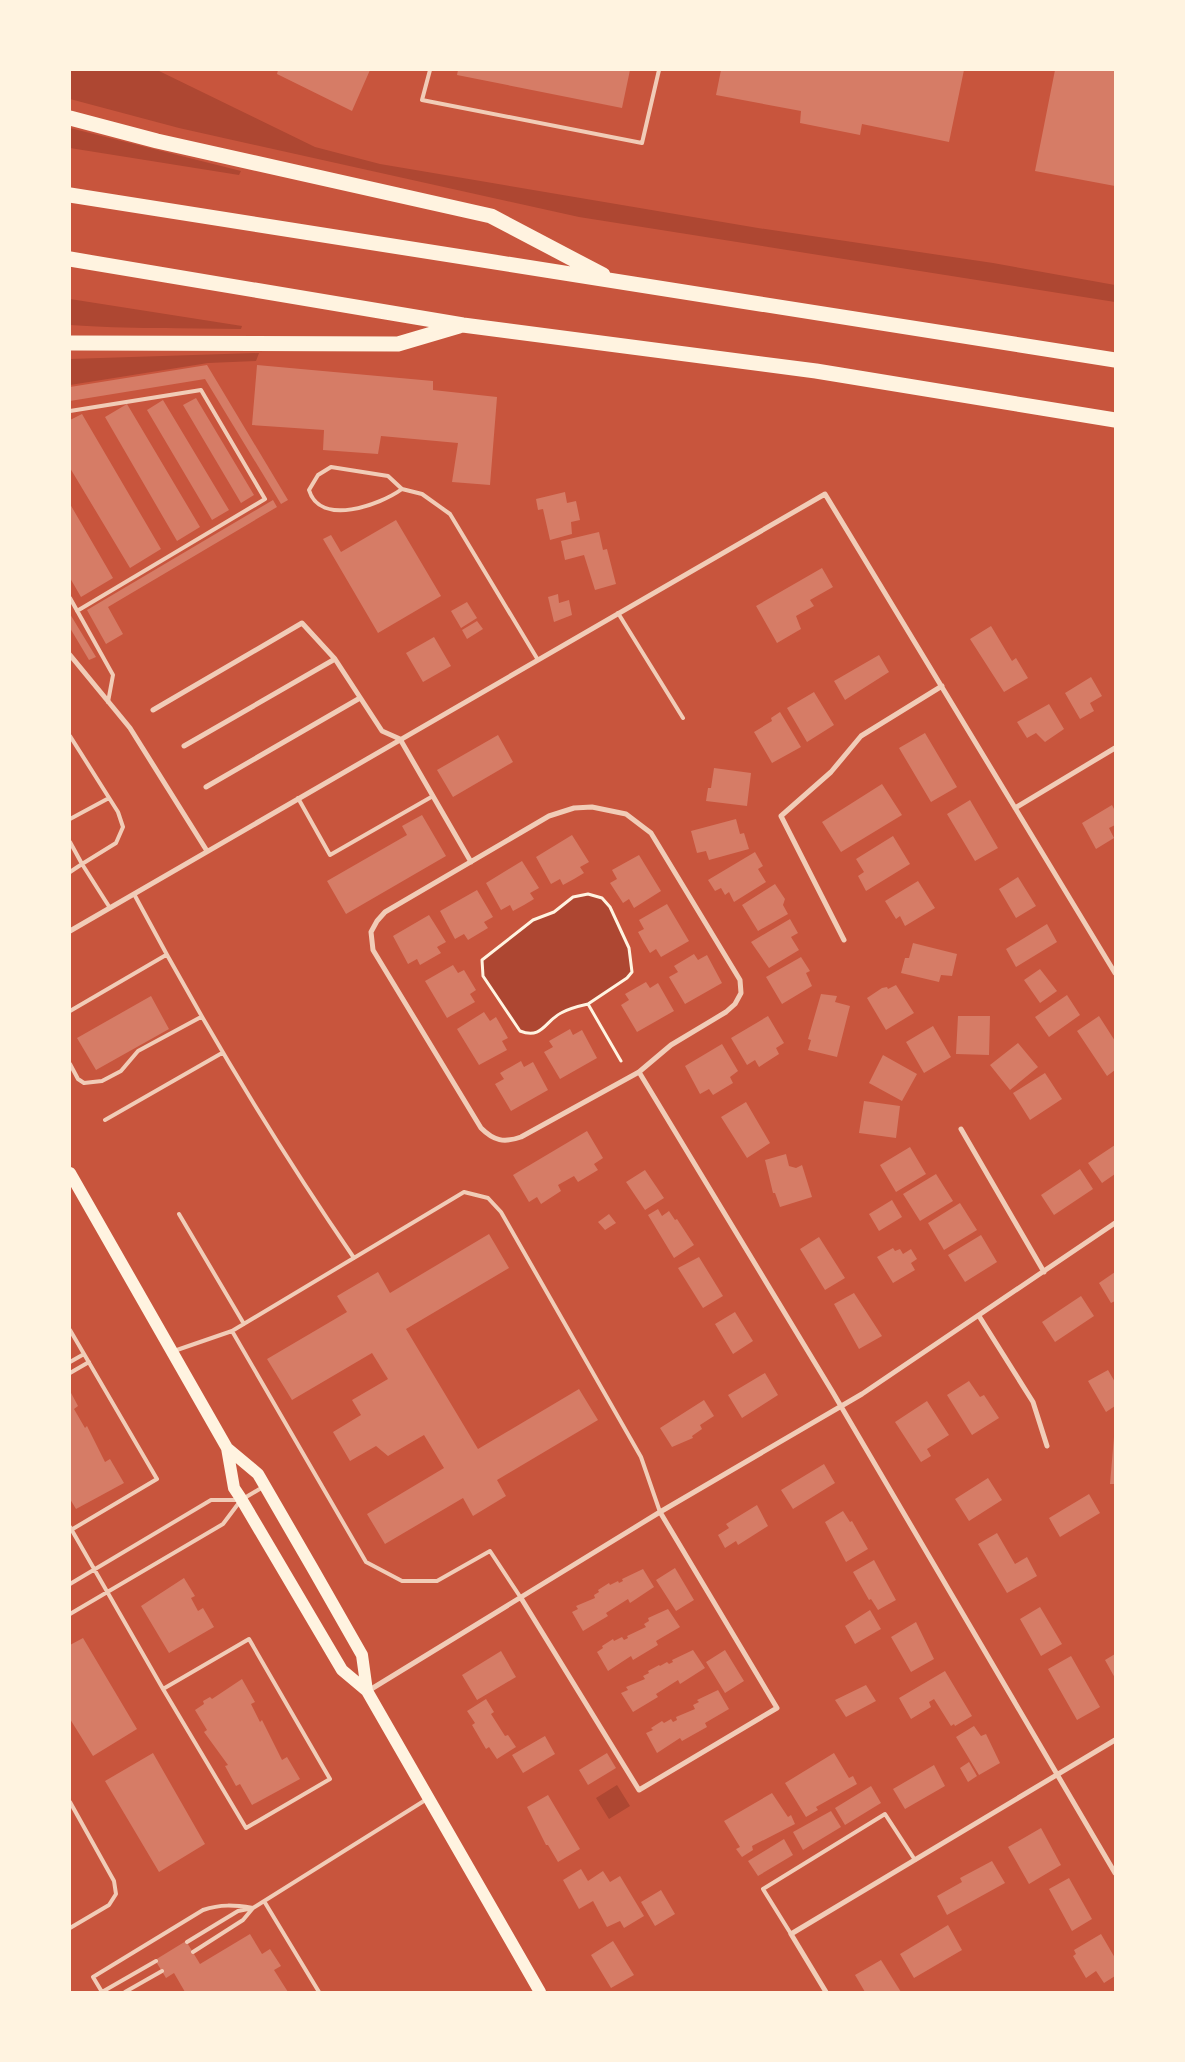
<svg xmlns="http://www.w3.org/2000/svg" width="1185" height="2062" viewBox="0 0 1185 2062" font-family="'Noto Sans',sans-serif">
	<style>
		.green { fill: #ae4732 }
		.building { fill: #d67c66 }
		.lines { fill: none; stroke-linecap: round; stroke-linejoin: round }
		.path { stroke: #fff3e0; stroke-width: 3 }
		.service { stroke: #f1ccb7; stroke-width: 4 }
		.minor { stroke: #f1ccb7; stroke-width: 5 }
		.primary { stroke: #fff3e0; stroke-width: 12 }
		.motorway { stroke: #fff3e0; stroke-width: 15 }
	</style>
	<rect width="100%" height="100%" fill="#c8553d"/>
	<path class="green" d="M70,70H157L315,147L380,164L758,228L993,263L1115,285V302L579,217L179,128L70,99Z
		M70,128L241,171L239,175L70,148Z
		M70,299L242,326L241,329C184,328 127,329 70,325Z
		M259,353L256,361L208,363L70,385V359Z
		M581,894L598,897L608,904L626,940L632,970L629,977L592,1002L559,1014L541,1031L535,1033L520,1031L483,976L482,960L533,920L554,912L568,900Z
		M617,1785L630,1806L609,1819L596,1798Z"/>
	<path class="building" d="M278,70H370L352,111L277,74Z
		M458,70H630L622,108L457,75Z
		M721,70H964L949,142L862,124L860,135L800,123L801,111L716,95Z
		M1055,70H1115V186L1035,171Z
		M207,365L288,500L281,504L205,379L70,401V387Z
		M257,365L433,381V390L497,397L490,485L452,482L458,443L381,436L378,454L323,450L324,430L252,425Z
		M196,398L254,495L241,503L183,405Z
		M163,400L229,510L212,520L147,410Z
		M127,404L200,527L177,541L105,417Z
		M82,414L161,549L130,568L70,468V420Z
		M565,492L567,503L576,501L580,520L571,522L572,534L550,540L543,509L538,510L536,499Z
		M273,500L277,507L108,607L123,634L106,644L87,610Z
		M70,504L113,578L81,597L70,578Z
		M396,520L441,596L378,633L323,539L331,535L341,552Z
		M599,532L603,550L607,549L616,584L595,590L584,555L565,560L561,541Z
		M822,568L833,587L810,600L814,606L796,616L801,629L777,643L756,606Z
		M558,594L559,603L569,600L572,615L554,622L548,597Z
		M467,602L477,618L461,628L451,611Z
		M70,614L96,657L89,660L70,628Z
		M477,621L483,629L467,639L462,630Z
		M991,626L1012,661L1016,658L1028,678L1004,692L970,639Z
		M434,637L451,666L423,682L406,653Z
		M879,655L889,672L845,700L834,681Z
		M1091,677L1102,696L1090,703L1094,711L1080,719L1065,693Z
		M814,692L834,725L807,742L787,708Z
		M1049,704L1064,729L1045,742L1036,733L1027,738L1017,722Z
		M780,712L801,747L772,763L754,732L772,721L771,718Z
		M925,733L957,787L931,802L899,748Z
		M498,735L513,762L453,797L437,770Z
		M714,768L751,773L747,806L706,801L708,788H711Z
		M882,784L902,815L841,852L822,822Z
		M970,800L998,848L975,861L947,814Z
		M1112,805L1115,811V825L1109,828L1114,838L1096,849L1082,823Z
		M422,815L446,856L346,914L327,881L407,835L402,826Z
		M736,819L740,834L744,833L749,849L709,860L706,851L697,853L691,831Z
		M572,835L589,862L580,867L584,873L574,879L563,885L560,879L551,884L536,857Z
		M893,836L910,864L866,891L858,876L864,872L856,859Z
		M755,852L763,866L758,869L766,882L734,902L729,892L725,895L721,888L715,891L708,880Z
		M639,855L661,891L634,908L629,899L623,903L610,883L617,879L612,870Z
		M522,861L539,888L530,893L534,899L524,905L513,911L510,905L501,910L486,883Z
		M1018,877L1036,906L1016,918L999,889Z
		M918,881L935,908L905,926L900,916L896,919L885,901Z
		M775,884L785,899L783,905L788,914L758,931L742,905Z
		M477,890L493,917L484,922L488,928L468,940L464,934L455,939L440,911Z
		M667,904L689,941L661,957L656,949L650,953L644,943L638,932L644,929L639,920Z
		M429,915L446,942L437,947L441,953L420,965L417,959L408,964L393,936Z
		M790,919L798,933L791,937L799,950L769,968L751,942Z
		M1047,924L1057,942L1016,967L1006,949Z
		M913,943L957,954L952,976L941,975L939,982L901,973L905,958H909Z
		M694,954L698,960L707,955L722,983L685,1004L669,977L678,972L674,966Z
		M801,957L810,971L806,973L812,986L782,1004L766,977Z
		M453,965L458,973L464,970L476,990L470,994L475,1002L447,1018L425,981Z
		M1040,969L1057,991L1040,1003L1024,980Z
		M646,982L650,988L658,983L674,1011L637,1032L621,1005L629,1000L625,994Z
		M896,985L914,1013L886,1030L867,998L882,988L887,987L888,989Z
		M821,994L837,996L835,1002L850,1006L837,1057L808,1050L811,1040L808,1039Z
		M1067,995L1080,1015L1049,1037L1035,1017Z
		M151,996L169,1029L96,1070L77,1038Z
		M484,1012L490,1021L496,1017L508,1038L502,1041L507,1050L479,1065L457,1029Z
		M768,1016L784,1043L776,1048L779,1054L759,1067L755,1060L747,1065L731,1038Z
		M958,1016H990L989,1055L956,1054Z
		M1099,1016L1115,1041V1070L1107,1076L1077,1031Z
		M933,1026L951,1057L924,1073L906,1042Z
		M570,1029L573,1035L582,1030L597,1058L560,1079L544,1052L553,1047L549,1041Z
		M1018,1043L1038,1067L1010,1090L990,1065Z
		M722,1044L738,1071L730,1077L733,1083L713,1095L709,1089L700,1094L685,1066Z
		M883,1055L917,1074L902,1101L869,1083Z
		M521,1061L524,1067L533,1062L548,1090L511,1111L495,1084L504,1079L500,1073Z
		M1045,1073L1062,1099L1030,1120L1013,1093Z
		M864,1101L900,1106L896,1138L859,1133Z
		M746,1102L770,1143L747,1158L721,1117Z
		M587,1131L603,1158L594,1164L598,1170L578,1182L574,1176L558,1185L561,1191L541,1204L537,1197L529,1202L513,1175Z
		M1115,1145V1174L1102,1183L1088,1163Z
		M910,1147L926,1174L896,1192L880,1165Z
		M786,1154L789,1166L796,1168L802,1165L812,1197L780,1207L775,1193H773L765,1160Z
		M1080,1169L1093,1189L1054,1215L1041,1195Z
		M645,1170L664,1198L645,1210L626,1182Z
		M936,1174L953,1201L920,1221L903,1194Z
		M892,1200L902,1217L879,1231L869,1214Z
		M960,1203L977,1230L944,1250L928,1223Z
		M658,1209L662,1216L669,1211L675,1220L677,1219L694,1245L674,1258L648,1215Z
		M609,1214L616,1223L605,1230L598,1222Z
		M489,1234L509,1268L406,1329L478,1449L579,1389L598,1420L497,1480L506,1496L473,1516L463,1498L385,1544L367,1514L444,1468L424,1435L388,1456L376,1446L350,1461L333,1432L361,1415L352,1400L388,1379L372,1353L292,1400L267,1359L347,1312L337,1296L378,1272L390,1293Z
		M981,1235L997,1262L965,1282L948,1255Z
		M819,1237L845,1278L825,1290L800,1249Z
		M893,1248L895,1251L900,1249L903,1254L911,1249L917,1259L911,1263L915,1270L893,1283L877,1257Z
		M699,1257L723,1296L703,1308L678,1268Z
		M1115,1272V1301L1111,1303L1099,1283Z
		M854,1293L882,1336L859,1349L834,1304Z
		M1081,1296L1094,1316L1055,1342L1042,1322Z
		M735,1312L753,1341L733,1354L715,1324Z
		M1108,1370L1115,1382V1406L1106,1412L1088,1381Z
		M765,1373L778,1395L742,1418L728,1395Z
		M969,1381L980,1397L984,1395L999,1418L972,1435L947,1395Z
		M70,1391L78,1406L74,1409L85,1428L87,1426L105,1462L110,1459L124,1483L76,1509L70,1499Z
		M704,1400L714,1416L700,1425L702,1429L692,1436L693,1438L672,1447L660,1428Z
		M927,1401L949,1435L927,1449L931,1456L921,1462L895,1422Z
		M1114,1437H1115V1484H1110Z
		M824,1464L835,1483L793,1509L781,1490Z
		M988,1478L1002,1500L969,1521L955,1499Z
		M1089,1494L1100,1513L1060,1537L1049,1518Z
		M757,1505L768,1526L738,1545L736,1541L725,1548L718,1535L729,1528L726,1524Z
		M843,1511L850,1522L852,1521L868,1549L846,1562L825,1522Z
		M997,1533L1015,1564L1027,1557L1037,1576L1007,1593L978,1544Z
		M874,1560L896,1600L878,1610L871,1599L869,1600L853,1572Z
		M675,1568L694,1600L676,1611L656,1580Z
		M643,1569L654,1587L630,1603L628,1599L606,1613L608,1616L583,1631L572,1612L578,1609L576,1606L595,1598L594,1595L599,1592L598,1590L609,1583L610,1585L618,1581L619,1583L623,1581L622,1579Z
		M184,1578L195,1596L191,1598L198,1611L203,1608L214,1627L169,1653L141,1606Z
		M1040,1607L1062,1644L1041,1656L1020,1619Z
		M668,1609L680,1627L656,1641L658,1645L633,1660L631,1656L608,1671L597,1652L603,1648L602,1646L613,1639L614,1641L622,1637L624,1640L628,1638L627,1636L646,1627L644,1624L649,1621L648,1618Z
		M870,1610L881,1629L855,1644L845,1626Z
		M916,1622L934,1659L911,1672L891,1637Z
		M83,1638L137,1729L93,1756L70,1719V1645Z
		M693,1650L705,1668L680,1684L678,1680L656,1694L658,1697L633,1712L621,1693L628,1690L626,1687L645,1679L643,1676L649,1673L648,1671L659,1665L660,1666L667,1662L669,1664L673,1662L672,1660Z
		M725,1650L744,1681L725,1693L706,1662Z
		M501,1651L516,1677L477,1700L462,1675Z
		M1115,1654V1678L1105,1660Z
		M1071,1656L1100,1707L1077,1720L1048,1669Z
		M945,1671L972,1716L955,1726L954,1724L951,1726L934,1699L929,1702L931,1707L911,1719L899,1698Z
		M242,1679L255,1702L251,1704L260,1722L262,1720L282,1760L287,1757L300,1779L252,1805L240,1784L236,1786L225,1766L228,1765L204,1732L207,1730L195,1710L204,1704L203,1701L210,1697L212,1699Z
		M866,1685L876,1701L846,1717L835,1700Z
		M718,1690L729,1709L705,1723L707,1727L682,1741L680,1738L657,1753L646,1733L653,1730L651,1728L662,1721L664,1723L671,1719L673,1722L677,1720L676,1717L695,1709L693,1705L699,1702L697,1700Z
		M486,1699L494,1712L491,1714L505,1736L508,1735L516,1747L497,1759L489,1747L486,1749L472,1725L475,1723L467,1711Z
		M974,1726L981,1736L986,1734L1000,1763L979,1775L956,1737Z
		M545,1736L555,1754L523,1773L512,1755Z
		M153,1753L205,1844L159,1872L105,1781Z
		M607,1753L616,1768L588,1785L579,1770Z
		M834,1753L849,1778L853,1776L857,1784L816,1807L818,1810L806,1817L785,1783Z
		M969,1762L977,1776L968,1782L960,1768Z
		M934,1765L945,1786L905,1809L893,1789Z
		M871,1786L881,1803L845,1825L835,1808Z
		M772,1793L788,1817L791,1815L795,1824L752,1846L753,1850L742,1857L736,1849L740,1847L724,1821Z
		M548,1795L580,1849L558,1862L548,1845H546L527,1807Z
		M831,1811L841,1827L803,1850L793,1832Z
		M1041,1828L1061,1865L1029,1884L1008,1847Z
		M784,1839L793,1855L758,1876L748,1861Z
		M992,1861L1005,1883L947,1915L937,1896L962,1882L960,1878Z
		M581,1869L588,1881L603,1871L610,1882L620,1876L644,1916L624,1928L620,1921L607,1927L593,1901L579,1909L563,1880Z
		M1069,1878L1092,1919L1072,1931L1049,1889Z
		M661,1890L675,1914L655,1926L641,1902Z
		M948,1925L962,1950L914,1978L900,1954Z
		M250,1934L262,1954L270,1949L281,1966L274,1970L288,1992H185L174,1973L166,1978L155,1960L186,1941L200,1964Z
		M1101,1934L1115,1958V1976L1104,1983L1096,1971L1086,1978L1073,1956L1076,1954L1074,1950Z
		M613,1941L634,1975L611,1988L591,1955Z
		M881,1960L901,1992H865L855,1975Z"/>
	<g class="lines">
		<path class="path" d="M588,1004C579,1006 570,1008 561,1013C545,1021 542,1040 520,1031L483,976L482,960L533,920L554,912L573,897L588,894L602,898L610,907L629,948L632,972L627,978L588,1004L621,1061"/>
		<path class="service" d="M430,70L422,100L642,143L659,70
			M70,411L201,390L265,499L77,611
			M402,489C380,505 320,527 309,490L318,475L331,467L388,476L402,489L422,494L450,514L538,660
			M70,598L113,675L108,702
			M618,613L683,718
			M70,736L118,812L123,827L116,843L82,864L70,842
			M298,798L330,855L433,796
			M70,819L109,798
			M70,872L82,864L110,908
			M134,894C201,1020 273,1140 354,1258
			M70,1011L166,955
			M70,1064L78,1079L84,1083L102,1081L121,1071L138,1051L201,1017
			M105,1120L222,1053
			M179,1214L244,1324
			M70,1330L157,1479L71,1530
			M232,1331L366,1562L402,1581H437L490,1551L521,1598
			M174,1351L232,1331L464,1192L488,1198L501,1212L641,1457L660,1512
			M70,1362L84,1354
			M70,1373L89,1362
			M70,1527L163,1689L246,1828L330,1779L249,1639L163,1689
			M70,1584L211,1500H237
			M70,1614L223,1524L241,1500L263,1487
			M70,1802L114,1881L116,1894L109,1905L70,1928
			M264,1901L319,1992
			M791,1934L763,1889L885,1814L915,1860
			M187,1942L238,1911L248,1909
			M193,1952L243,1920L253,1908
			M102,1992L93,1977L203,1910C221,1904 234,1905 253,1908L427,1799
			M102,1992L156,1961
			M125,1992L162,1971"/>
		<path class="minor" d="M70,655L130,728L207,851
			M153,710L302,623L335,659L382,731L400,739L471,862
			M184,746L335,659
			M206,787L360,698
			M592,807L626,814L651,833L740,980L741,993L735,1004L726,1012L671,1045L639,1072L521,1137C504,1143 494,1141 481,1128L373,950L371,932L377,921L385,912L549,816L574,808Z
			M1015,808L1115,748
			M70,931L825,494L1115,973
			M844,940L781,816L831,772L861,736L942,686
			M639,1072L832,1391L1115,1873
			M961,1129L1044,1272
			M979,1316L1033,1402L1047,1446
			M521,1598L639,1790L777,1708L660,1512
			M368,1691L660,1512L862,1394L1115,1223
			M826,1992L791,1934L1115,1740"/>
		<path class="primary" d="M70,1173L227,1448L234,1488L240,1497L342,1670L367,1691L540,1992
			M227,1448L258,1474L313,1569L362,1655L367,1691"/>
		<path class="motorway" d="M70,118L157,141L491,216L603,275
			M70,195L1115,360
			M70,259L463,325L816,371L1115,420
			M70,343L398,344L459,326"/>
	</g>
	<rect width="1185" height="2062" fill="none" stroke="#fff3e0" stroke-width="142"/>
</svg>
